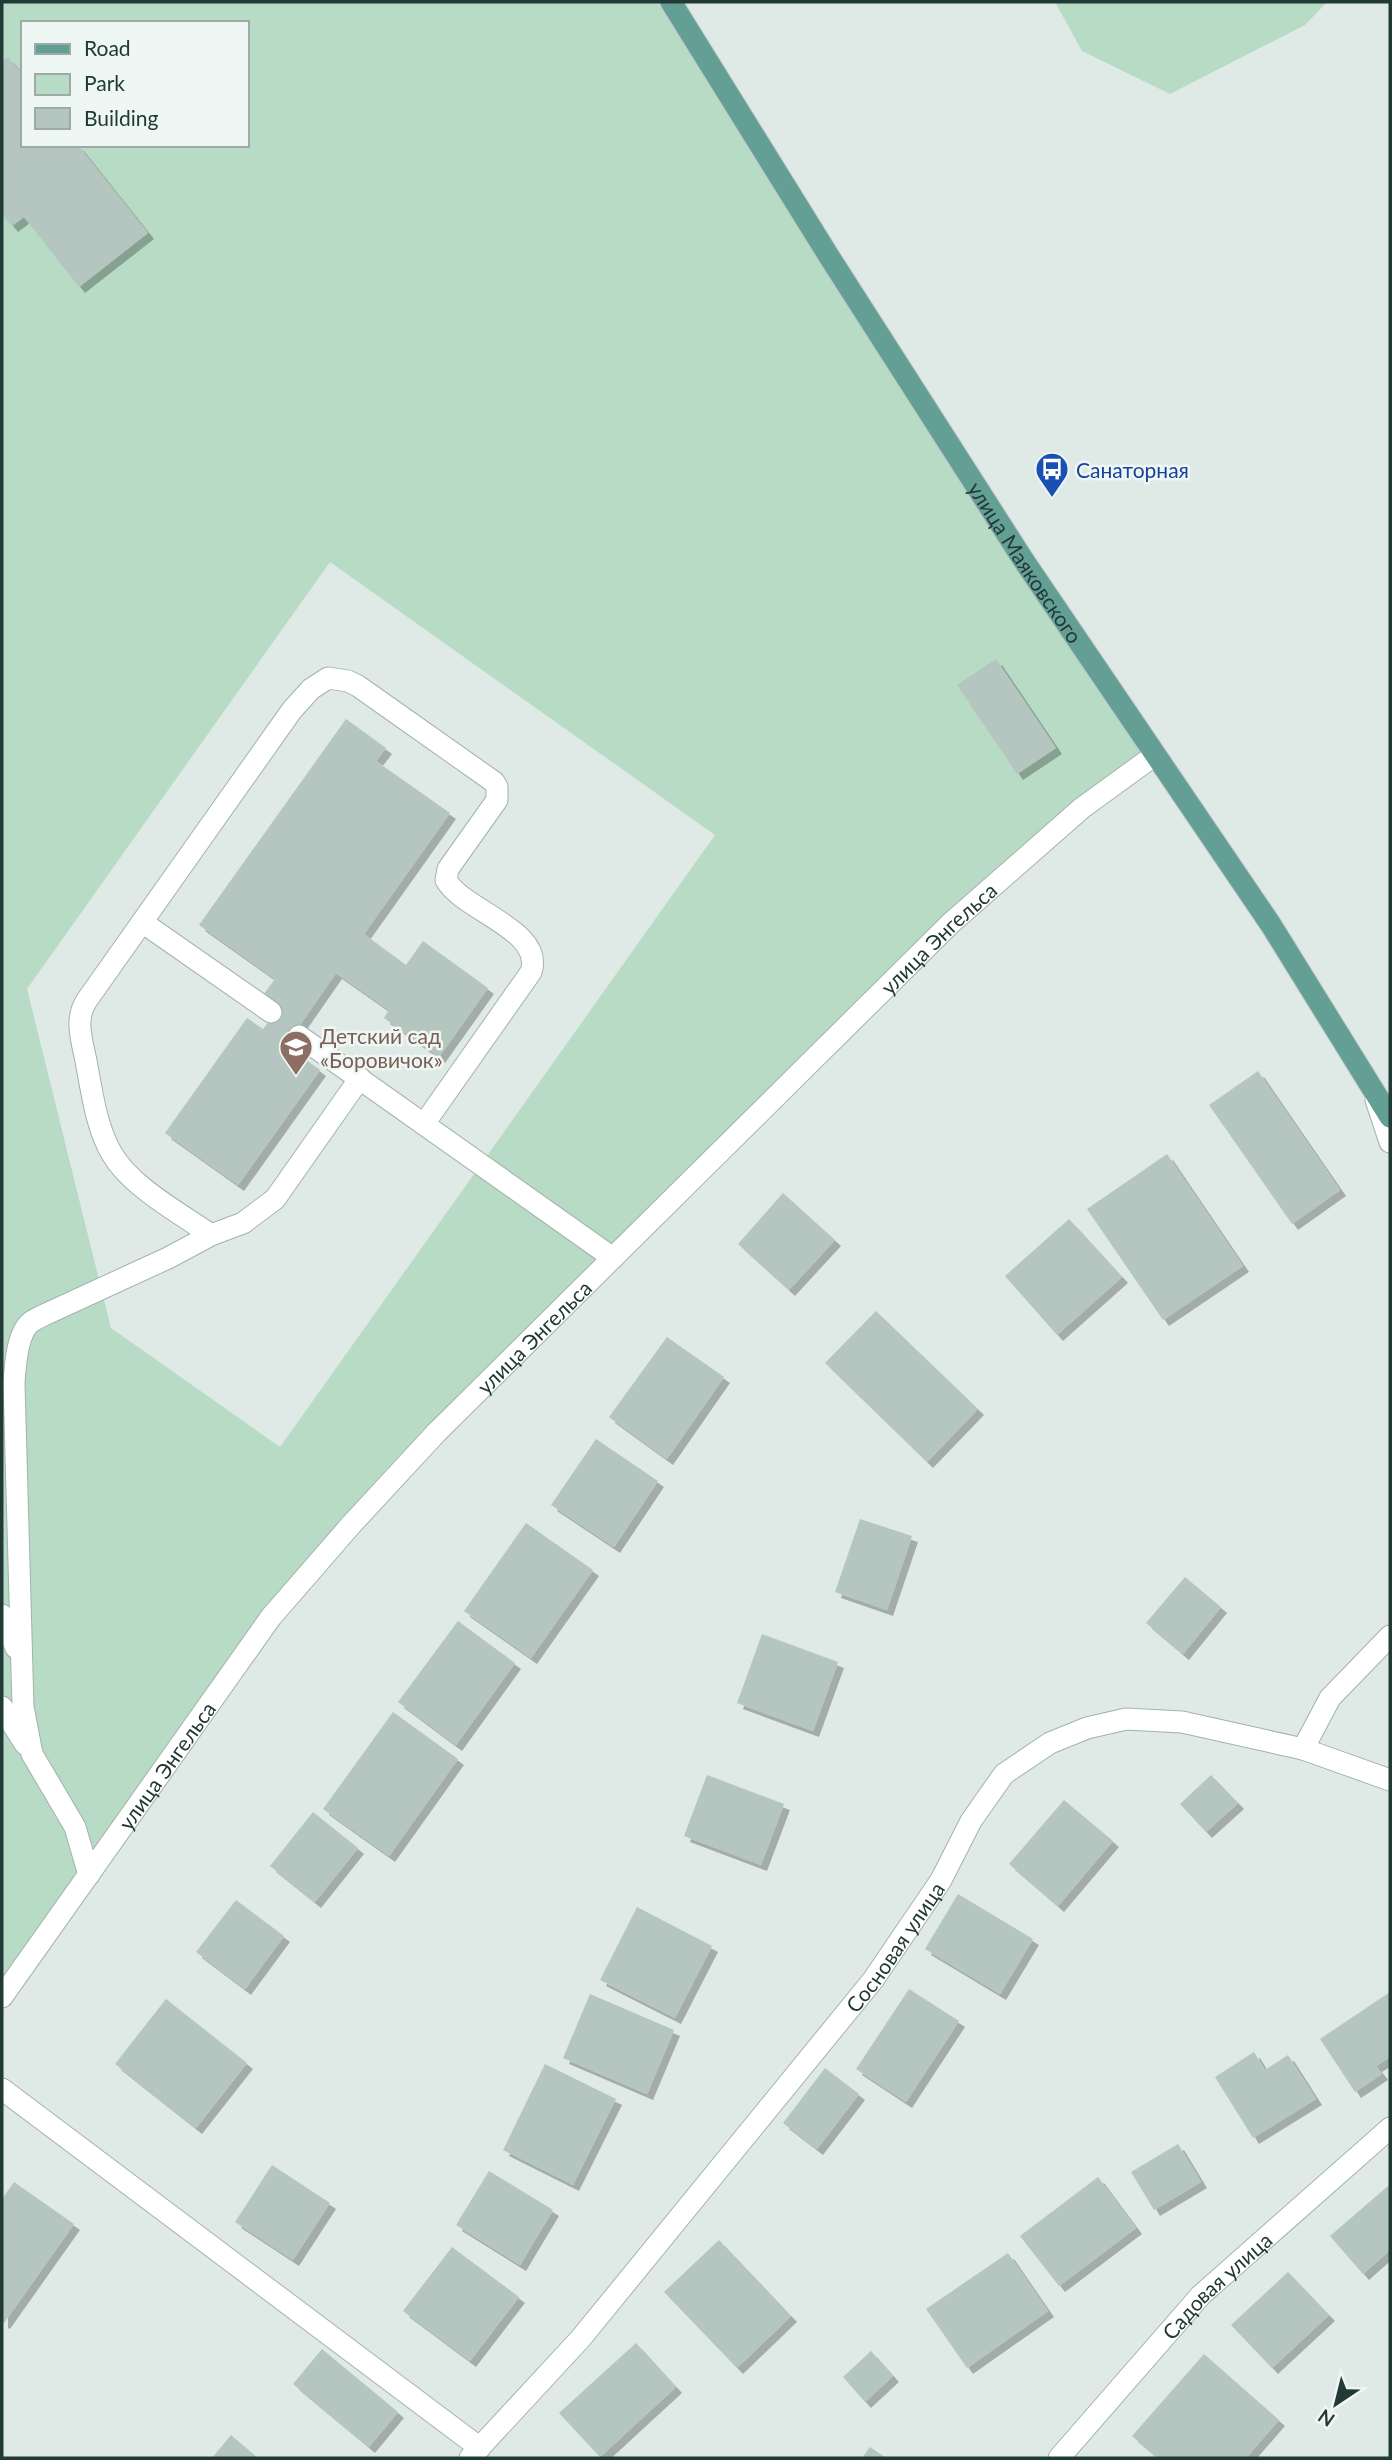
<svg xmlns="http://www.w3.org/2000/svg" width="1392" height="2460" viewBox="0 0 1392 2460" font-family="Lato,sans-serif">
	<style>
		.green { fill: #b8dbc5; fill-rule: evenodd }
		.building { fill: #b5c5c0; filter: url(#shadow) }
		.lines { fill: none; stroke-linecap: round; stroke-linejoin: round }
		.minor-casing { stroke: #a2b2ae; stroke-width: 23 }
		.major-casing { stroke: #bcc4c3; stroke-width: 23 }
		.minor { stroke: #fff; stroke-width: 21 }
		.major { stroke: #649f96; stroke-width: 21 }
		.labels { text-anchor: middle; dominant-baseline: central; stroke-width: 5; stroke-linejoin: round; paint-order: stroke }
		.transit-label { font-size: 21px; fill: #164399; stroke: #eff7f4; text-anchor: start }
		.street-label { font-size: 21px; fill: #213a36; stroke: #eff7f4 }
		.education-label { font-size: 21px; fill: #785e54; stroke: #eff7f4; text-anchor: start }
	</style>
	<defs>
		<filter id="shadow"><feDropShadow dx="6" dy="6" stdDeviation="0" flood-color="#0004"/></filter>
	</defs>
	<rect width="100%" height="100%" fill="#dfeae6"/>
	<path class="green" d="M2,2H671L1155,755L1082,808L350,1526L2,1997ZM23,23H247V145H23ZM330,562L715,835L280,1447L111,1328L27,989Z
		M1055,2H1327L1305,25L1170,94L1082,51Z"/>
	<path class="building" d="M8,57L23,75V145H78L148,233L79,287L24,217L12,226L2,214V62Z
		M996,659L1056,748L1017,774L957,685Z
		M346,719L386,748L376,761L450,813L364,934L406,965L423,941L488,988L439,1057L384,1018L389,1010L336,973L286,1045L320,1070L238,1185L165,1133L247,1018L263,1029L280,1007L263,995L275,979L199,925Z
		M1258,1071L1340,1190L1292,1224L1209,1105Z
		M1167,1154L1243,1266L1163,1320L1087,1209Z
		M783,1193L835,1240L789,1290L738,1244Z
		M1069,1219L1122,1277L1057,1335L1005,1276Z
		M876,1311L978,1409L927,1462L825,1363Z
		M667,1337L724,1377L667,1459L609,1417Z
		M596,1439L658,1481L614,1547L551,1505Z
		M860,1519L912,1536L887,1610L835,1592Z
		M526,1523L593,1570L531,1658L464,1611Z
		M1185,1577L1221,1607L1183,1654L1146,1623Z
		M458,1621L515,1663L456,1745L398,1702Z
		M762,1634L838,1662L813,1731L737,1703Z
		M393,1712L458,1759L389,1856L323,1809Z
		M707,1775L784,1804L761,1865L684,1836Z
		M1211,1775L1238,1803L1206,1832L1180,1804Z
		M1064,1800L1113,1841L1058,1906L1009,1864Z
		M313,1812L358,1848L315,1902L270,1866Z
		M958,1894L1033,1939L1000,1994L925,1949Z
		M236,1900L284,1936L245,1989L196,1952Z
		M637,1907L712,1946L675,2018L600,1980Z
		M909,1989L959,2021L906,2102L856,2069Z
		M1390,1992V2057L1376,2066L1382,2074L1355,2092L1320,2039Z
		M590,1994L674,2030L647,2094L563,2058Z
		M166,1999L247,2063L196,2128L115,2064Z
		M1254,2052L1265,2070L1288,2055L1316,2099L1253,2138L1215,2077Z
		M545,2064L616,2099L573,2185L503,2150Z
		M825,2068L859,2094L817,2149L783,2123Z
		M1178,2144L1201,2182L1154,2210L1131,2172Z
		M272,2165L330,2203L293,2260L235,2222Z
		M489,2171L553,2210L520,2265L456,2225Z
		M1098,2177L1136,2228L1059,2286L1020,2236Z
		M14,2182L74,2224L4,2323L2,2322V2199Z
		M1388,2186L1390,2189V2250L1363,2274L1330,2236Z
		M719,2240L791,2316L737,2368L664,2292Z
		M452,2247L519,2297L470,2361L403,2311Z
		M1008,2253L1048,2311L967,2368L926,2309Z
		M1288,2272L1329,2315L1272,2368L1231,2325Z
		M636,2343L676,2387L600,2457L559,2413Z
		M322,2349L398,2412L369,2447L293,2384Z
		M871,2351L893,2376L865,2402L843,2377Z
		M1204,2354L1279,2420L1246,2458H1158L1132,2436Z
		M231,2435L258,2458H212Z
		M870,2447L886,2458H862Z"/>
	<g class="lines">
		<defs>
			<g id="minor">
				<path d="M142,922L271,1012"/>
				<path d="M299,1036L613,1258"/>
				<path d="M1376,1100L1390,1142"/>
				<path d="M211,1235C180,1213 131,1187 112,1154C96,1127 92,1092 86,1061C82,1040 74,1019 87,1000L292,710L311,689L328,678L348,681L358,686L494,782L497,787V800L448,869L446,880C463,911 545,930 531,972L424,1124"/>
				<path d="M2,1615L16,1648"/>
				<path d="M2,1707L25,1744"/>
				<path d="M1303,1749L1390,1780"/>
				<path d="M89,1875L75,1827L32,1754L23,1707L14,1383C15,1367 17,1334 30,1323C33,1320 40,1317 44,1315L168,1258L211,1235L243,1223L275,1199L360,1078"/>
				<path id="s1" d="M2,1997L271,1617L350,1526L436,1433L951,923L1082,808L1155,755"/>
				<path d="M2,2089L480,2448"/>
				<path id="s2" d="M470,2458L581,2338L873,1980L941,1880L971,1821L1004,1774L1050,1743L1087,1728L1126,1719L1182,1722L1303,1749L1330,1698L1390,1636"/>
				<path id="s3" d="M1059,2458L1201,2295L1390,2128"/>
			</g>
			<g id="major">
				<path id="s4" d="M671,2L830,258L1024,561L1271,925L1390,1117"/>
			</g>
		</defs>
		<use href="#minor" class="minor-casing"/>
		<use href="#major" class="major-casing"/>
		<use href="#minor" class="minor"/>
		<use href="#major" class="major"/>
	</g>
	<defs>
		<symbol id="bus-pin" viewBox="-11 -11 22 30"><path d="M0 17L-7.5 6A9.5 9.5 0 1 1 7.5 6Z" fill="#1a4fb4" stroke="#eff7f4"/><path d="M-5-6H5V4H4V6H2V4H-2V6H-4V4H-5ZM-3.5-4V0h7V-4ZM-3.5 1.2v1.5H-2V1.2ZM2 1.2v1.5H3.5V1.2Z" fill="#fff"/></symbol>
		<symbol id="school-pin" viewBox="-11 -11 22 30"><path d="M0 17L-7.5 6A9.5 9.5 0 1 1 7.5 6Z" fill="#8d6e63" stroke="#eff7f4"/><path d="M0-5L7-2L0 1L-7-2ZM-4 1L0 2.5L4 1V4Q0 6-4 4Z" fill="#fff"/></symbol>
	</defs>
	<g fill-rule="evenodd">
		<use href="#bus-pin" x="1033" y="450" width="38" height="52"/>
		<use href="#school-pin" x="277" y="1028" width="38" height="52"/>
	</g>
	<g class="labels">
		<g class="transit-label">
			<text x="1076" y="469">Санаторная</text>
		</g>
		<g class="street-label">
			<text stroke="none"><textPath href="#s4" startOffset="663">улица Маяковского</textPath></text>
			<text stroke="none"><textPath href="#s1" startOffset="1418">улица Энгельса</textPath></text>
			<text stroke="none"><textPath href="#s1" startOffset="850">улица Энгельса</textPath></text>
			<text stroke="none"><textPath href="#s1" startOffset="284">улица Энгельса</textPath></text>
			<text stroke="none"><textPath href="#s2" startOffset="665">Сосновая улица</textPath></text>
			<text stroke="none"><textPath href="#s3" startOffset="234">Садовая улица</textPath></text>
		</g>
		<g class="education-label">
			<text x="320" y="1035">Детский сад<tspan x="320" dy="24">«Боровичок»</tspan></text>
		</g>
	</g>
	<rect width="1392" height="2460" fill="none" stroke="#213a36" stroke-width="7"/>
	<rect x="21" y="21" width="228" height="126" fill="#eff7f4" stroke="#9daba8" stroke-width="2"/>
	<rect x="35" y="44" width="35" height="10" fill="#649f96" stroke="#9daba8" stroke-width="2"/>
	<text x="84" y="56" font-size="21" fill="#213a36">Road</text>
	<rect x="35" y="74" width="35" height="21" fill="#b8dbc5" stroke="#9daba8" stroke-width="2"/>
	<text x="84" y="91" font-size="21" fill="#213a36">Park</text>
	<rect x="35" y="108" width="35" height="21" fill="#b5c5c0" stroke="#9daba8" stroke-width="2"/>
	<text x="84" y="126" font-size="21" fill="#213a36">Building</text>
	<g transform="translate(1336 2404) rotate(215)" stroke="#eff7f4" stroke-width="5" paint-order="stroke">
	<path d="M0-5L12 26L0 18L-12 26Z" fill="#213a36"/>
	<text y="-10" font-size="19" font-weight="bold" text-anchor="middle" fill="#213a36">N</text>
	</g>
</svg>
